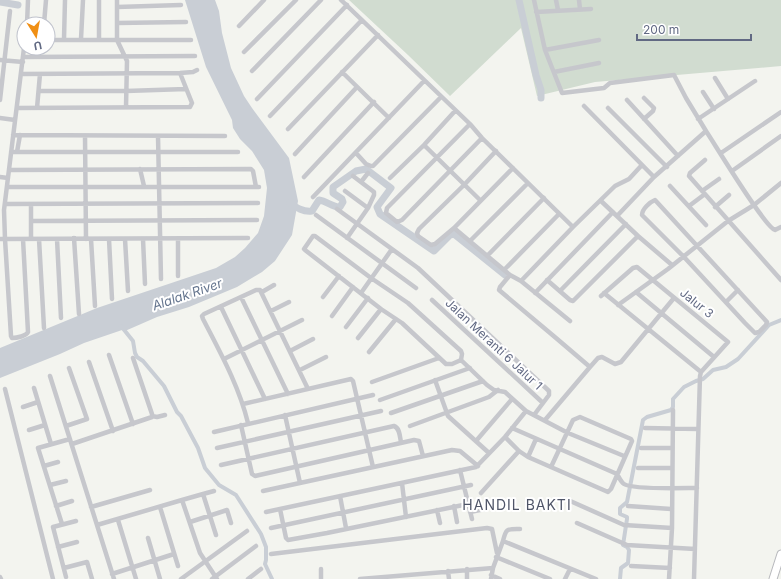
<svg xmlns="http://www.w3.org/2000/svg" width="781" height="579" viewBox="0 0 781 579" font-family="Inter,sans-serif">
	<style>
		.grass { fill: #d1dcd0 }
		.water { fill: #c9ced5 }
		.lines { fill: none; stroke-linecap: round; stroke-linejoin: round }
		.canal { stroke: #c9ced5; stroke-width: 4 }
		.river { stroke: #c9ced5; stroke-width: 7 }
		.highway-casing { stroke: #b8b9bd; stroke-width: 9 }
		.minor { stroke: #c6c7cc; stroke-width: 4.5 }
		.highway { stroke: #fff; stroke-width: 7 }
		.labels { text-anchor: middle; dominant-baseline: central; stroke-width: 4; stroke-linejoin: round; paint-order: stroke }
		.street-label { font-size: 12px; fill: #616983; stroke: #fff }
		.water-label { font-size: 13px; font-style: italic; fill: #66768f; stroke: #fff }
		.quarter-label { font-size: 14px; letter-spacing: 1px; fill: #4f5568; stroke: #fff }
	</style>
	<rect width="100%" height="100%" fill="#f3f4ef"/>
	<path class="grass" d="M349,0H781V66L595,82L537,96L521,28L450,96L408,55Z"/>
	<path class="water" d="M185,0H215L219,11L222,33L231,68L244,96L252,108L289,158L298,201L292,235L275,261L262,272L237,287L189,307L157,317L125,331V329L84,343L60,354L0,378V348L97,308L216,268L235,257L245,248L258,233L264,216L267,188L264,170L252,151L240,139L233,128L232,120L206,67Z"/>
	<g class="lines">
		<path class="canal" d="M121,326L133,341L135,353L137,357L143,361L164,386L177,412L181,416L198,448L205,468L219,485L236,495L261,534L266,547V560L265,564L272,579
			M620,579L621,568L628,563L629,550L627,547L623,545L627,519V517L620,514V508L627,502L643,420L647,417L671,410L673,407V399L684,387L696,381L703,379L713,370L726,367L738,359L769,325L781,320"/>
		<path class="river" d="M519,0L536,75L541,90V98
			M0,2L18,5
			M290,203C297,208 303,212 312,211L319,200C327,201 332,207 340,207L343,202L342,199L333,193V187L356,171L366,169L391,188L377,207L380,214L434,251L450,235L454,234L505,275"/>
		<defs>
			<path id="highway" d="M773,579L781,554"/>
		</defs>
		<use href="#highway" class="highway-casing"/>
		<path class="minor" d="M117,0V40L127,61L126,107
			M341,0L470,124L482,138L573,227
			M534,0L545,50L562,93L604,88L610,83L674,75L686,98L706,131L654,177L617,216
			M556,0L558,10
			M579,0L580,9
			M117,7L181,5
			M536,12L591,9
			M117,23L186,22
			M27,24L28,0
			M44,24L46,0
			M239,26L264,0
			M64,39L65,0
			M81,39L83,0
			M99,39V0
			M48,40H191
			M545,50L599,40
			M244,52L296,0
			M23,57L195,56
			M0,60L23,62
			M252,71L321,0
			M342,72L389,118
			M554,72L599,63
			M21,74L180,73L193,72L197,70
			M715,78L728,99
			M39,91H126L186,89
			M703,92L714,109
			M257,99L347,5
			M0,100L10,11
			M627,100L678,156
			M584,106L654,177
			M17,108L190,107L192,103L180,73
			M37,108L40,74
			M608,108L667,167
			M270,116L362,20
			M0,118L15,120
			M644,119L653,111L654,108L644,98
			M698,119L755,81
			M470,124L387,208L386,213L397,222L402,220L482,138
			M288,129L378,35
			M706,131C716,146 764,226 775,230L781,227
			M13,135L225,136
			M85,136L86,239
			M158,136L161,279
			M424,145L480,200
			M496,151L464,185L419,229L417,233L418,236L431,245L435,244L454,228L513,168
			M11,152H238
			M17,152L20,135
			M356,153L366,164L371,166H373L441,97
			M721,153L781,112
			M295,154L357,87
			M705,160L690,173L689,176L781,280
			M140,169L144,186
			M9,170L251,169L253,171L256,187
			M732,171L781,136
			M0,177L8,178
			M304,177L374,102
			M390,178L424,145L455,111
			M361,182L368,173
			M670,186L706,225
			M7,187H259
			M345,191L368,208
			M702,191L719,179
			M313,197L424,81
			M655,200L767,322L766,325L759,332L755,333L745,323L684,257L642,215C642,209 650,202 655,200Z
			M5,204L258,203
			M31,204V239
			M689,206L705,194
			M715,207L729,195
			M337,209L418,268L549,391V395L534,415
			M316,215L416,288
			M31,221L257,220
			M454,228L510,275
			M638,236L672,265
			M74,238L79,314
			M347,238L368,208L374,195V192L353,176
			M0,239L248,238
			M23,239L28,332C26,336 17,338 12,338L11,336L5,239L4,210L24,48
			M39,239L44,328
			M57,239L61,318
			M91,239L95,306
			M109,239L112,299
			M125,239L128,291
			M143,239L145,284
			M178,239V276
			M470,241L528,183
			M487,256L544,198
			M504,270L559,214
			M547,280L570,300L573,301L638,236L601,201
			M521,281L510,275L500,287L499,290L556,338L590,367L545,420
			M560,291L626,224
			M262,292L274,285
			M636,292L714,357
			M361,293L392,249
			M535,293L613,212
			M604,293L701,372
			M601,296L633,268L637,267L728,342L701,372L700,376L694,579
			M241,297L288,394
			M323,297L339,276
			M432,300L543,403
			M726,302L738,290
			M618,305L668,269L728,221L754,205L781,183
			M221,307L265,399
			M271,311L289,302
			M332,316L353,287
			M570,321L521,281L573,227L615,186L629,179L641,166
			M346,327L368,298
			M358,338L381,309
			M290,351L313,339
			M369,352L396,319
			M109,355L133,424
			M224,359L302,320
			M461,360L452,364H446L402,323L381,309L305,250L304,249L313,236H315L371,278L408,303L461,351L462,354L461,360L487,385L494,390L505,392L526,411L568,433L624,456
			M89,362L113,431
			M590,367L598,358L602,357L615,364L621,362L674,298
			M300,370L326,357
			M50,376L114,579
			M435,380L448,416L489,453
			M372,382L439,358
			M34,388L51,444
			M5,389L53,579
			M380,400L470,368
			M243,404L351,379L353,381L373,467
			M23,407L38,402
			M391,413L483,381
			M285,415L300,483
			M152,416L157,417L165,415
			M248,423C239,386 220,352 203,319L202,316L204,314L256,290H260L308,389
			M241,425L252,474L255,476L414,440L419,441L423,456
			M66,426L87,419L69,368
			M410,426L489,397L498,390
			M512,428L617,474C619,477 621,482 624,484C633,490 685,488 697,488
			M645,428L698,429
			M29,430L45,425
			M214,432L373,395
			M505,437L519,451L528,457L608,492L611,489L632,441L631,439L580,417L573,420L551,467
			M476,441L512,399
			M72,444L152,417V414L133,358
			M217,448L381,411
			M641,448H672
			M528,457L536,439
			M221,465L394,426C400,428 400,437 401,443
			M44,466L58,462
			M638,468H672
			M460,470L472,519
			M402,483L406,517
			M50,485L66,481
			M263,491L452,450L460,451L478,466
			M481,493L519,451
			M203,494L214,491
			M340,496L346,528
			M182,500L203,494L216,535
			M568,500L624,525L672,528
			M56,506L72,501
			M454,506L457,522
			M628,506L671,509
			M91,507L150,490
			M160,507L178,566
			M280,509L286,538L288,540L327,533L468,504
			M437,510L440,523
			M266,512L476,467L505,437L526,411
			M470,512L485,509
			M118,520L136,579
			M190,522L227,510L231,523
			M577,523L627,545L695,549
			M62,524L38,448L70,439
			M97,525L182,500L200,553L217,579
			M271,528L471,485
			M148,538L160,579
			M503,541C506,528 507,529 520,529
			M58,547L77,542
			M271,554L487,528L492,529L497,553
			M496,557L550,579
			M631,566L670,568
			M64,568L87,562L92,579
			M493,568L503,541L596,579
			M321,569V579
			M467,569V579
			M448,571L449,579
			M112,574L174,554
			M491,575L500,579
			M0,577L1,579
			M66,577L53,527L76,521
			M181,579L247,531
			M212,579L256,546
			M248,579L261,569
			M360,579L493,568L491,579
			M565,579L570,569
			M669,579L672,528L673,410"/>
		<use href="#highway" class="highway"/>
	</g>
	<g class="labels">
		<g class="street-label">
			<text transform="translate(697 303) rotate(39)">Jalur 3</text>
			<text transform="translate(494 344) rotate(43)">Jalan Meranti 6 Jalur 1</text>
		</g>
		<g class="water-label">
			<text transform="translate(187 294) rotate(-19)">Alalak River</text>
		</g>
		<g class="quarter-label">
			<text x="517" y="504">HANDIL BAKTI</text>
		</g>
	</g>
	<g transform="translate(36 36) rotate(169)"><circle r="19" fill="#ffffff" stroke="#c0c3cd"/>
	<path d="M0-3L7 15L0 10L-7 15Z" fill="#f08f14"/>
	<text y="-6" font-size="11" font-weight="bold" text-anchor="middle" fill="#616983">U</text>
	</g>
	<path d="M637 34v6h114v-6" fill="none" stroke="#616983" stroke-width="2"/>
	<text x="643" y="34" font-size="12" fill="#616983" stroke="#ffffff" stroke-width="3" paint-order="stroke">200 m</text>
</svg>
